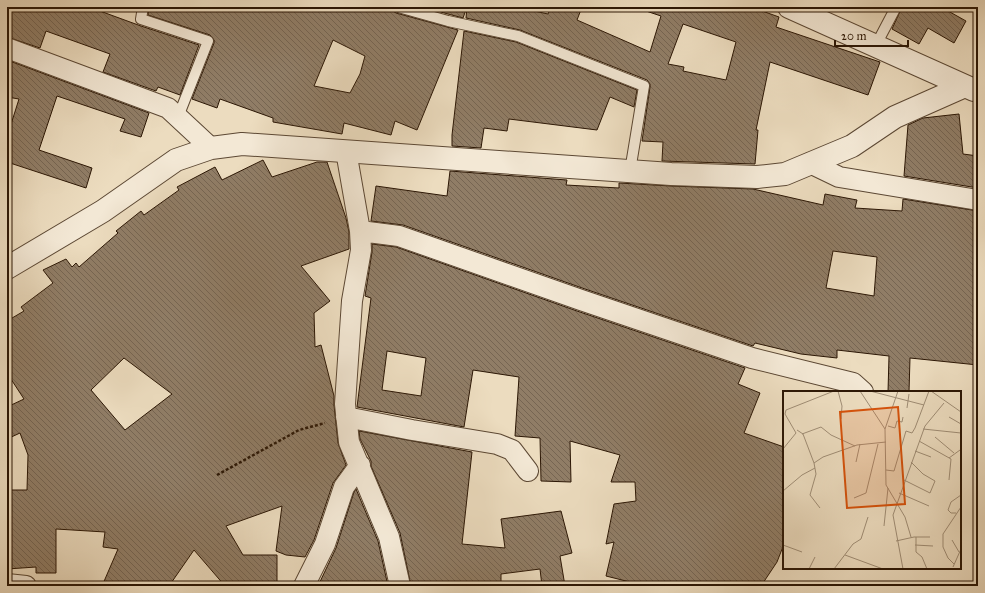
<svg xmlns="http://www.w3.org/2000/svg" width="985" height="593" viewBox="0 0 985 593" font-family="'IM FELL Great Primer',serif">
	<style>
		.building { fill: url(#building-back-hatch); stroke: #2c1705; fill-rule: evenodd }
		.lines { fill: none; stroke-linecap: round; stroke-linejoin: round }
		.service-casing { stroke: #5c4834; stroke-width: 12 }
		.minor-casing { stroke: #5c4834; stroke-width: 22 }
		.tertiary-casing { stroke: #5c4834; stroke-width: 24 }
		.path { stroke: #2c1705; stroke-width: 2.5; stroke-dasharray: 3 2; stroke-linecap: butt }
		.service { stroke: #f3e8d5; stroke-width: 10 }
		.minor { stroke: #f3e8d5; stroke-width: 20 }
		.tertiary { stroke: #f3e8d5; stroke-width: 22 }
		.inset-road { fill: none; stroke: #9f8d75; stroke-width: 1 }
		.view { fill: #d5520b; fill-opacity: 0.15; stroke: #d5520b; stroke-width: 2 }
		.inset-edge { fill: none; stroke: #2c1705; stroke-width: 2 }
	</style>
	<defs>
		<pattern id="building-back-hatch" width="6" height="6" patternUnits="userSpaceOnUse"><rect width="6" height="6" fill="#907d66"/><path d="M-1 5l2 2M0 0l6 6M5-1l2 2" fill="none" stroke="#766552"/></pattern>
	</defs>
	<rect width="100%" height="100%" fill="#ecdcbf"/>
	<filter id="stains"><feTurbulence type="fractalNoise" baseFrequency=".005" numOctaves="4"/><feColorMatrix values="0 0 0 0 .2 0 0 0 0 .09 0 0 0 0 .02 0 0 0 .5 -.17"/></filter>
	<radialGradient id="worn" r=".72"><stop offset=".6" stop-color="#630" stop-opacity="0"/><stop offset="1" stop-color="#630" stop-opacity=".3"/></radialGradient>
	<path class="building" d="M7,7H89L141,26L199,45L180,95L158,87L156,91L103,72L110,54L46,31L40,48L7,37Z
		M149,7H392L393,11L396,13L458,30L417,130L395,121L391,135L344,123L342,134L273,122V118L220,99L217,108L192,99L214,43V40L210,35L148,15ZM333,40L365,56L360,74L350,93L314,86Z
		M422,7H516L548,14L551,7H582L577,20L650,52L661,16L643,10L644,7H751L779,17L776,27L880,62L868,95L770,62L756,130H758L755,164L662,161L663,142L642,141L650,87V84L647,80L520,30L466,18L467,7L463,18ZM683,24L736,42L726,80L683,71L684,67L668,64Z
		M902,7H941L966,21L954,43L928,28L919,44L892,29Z
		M464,31L516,42L637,90L634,107L610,97L597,130L509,119L507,131L484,128L481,148L452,146V135Z
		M7,60L149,113L141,137L120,131L125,119L57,96L39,150L92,168L86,188L7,162V137L19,99L7,97Z
		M959,114L963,154L978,156V188L904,176L908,125L923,118Z
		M263,160L272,177L317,162H327L346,218L349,232V249L301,266L330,301L314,313L315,347L321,345L334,396V405L338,443L346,465L333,483L314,540L305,557L286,555L276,551L282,506L226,526L243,555H277V586H225L194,550L169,586H102L118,549L103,547L105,532L56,529V573H36V567L7,569V490H27L28,455L20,433L7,439V407L24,399L7,373V321L24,311L21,307L53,283L43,270L66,259L72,267L76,263L79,267L118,233L116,231L141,211L144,215L179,190L177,187L215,167L222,180ZM124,358L172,394L125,430L91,390Z
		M450,171L567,180L566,185L619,188V183L671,186L753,189L823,205L825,194L857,200L855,208L902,211L903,199L978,211V365L910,358L909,392H888L889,356L837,350V358L801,354L755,343L753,346L585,289L403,225L371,221L376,186L447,196ZM833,251L877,257L874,296L826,288Z
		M372,244L396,247L577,311L745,368L738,384L760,393L744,433L784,447V544L777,562L761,586H634V583L606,576L614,542L606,544L614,504L636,501L635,482H611L620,455L570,441L571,482L541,481L540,438L515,436L519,377L473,370L464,427L357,407L371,298L365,296L372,252ZM387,351L426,358L421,396L382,390Z
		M359,431L472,452L462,544L505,548L501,519L561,511L572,553L560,556L565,586H542L540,569L501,574V586H411L400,533L371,466V461L360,439Z
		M356,489L378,541L388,586H318L336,548L354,492Z"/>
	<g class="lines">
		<defs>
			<path id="service" d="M143,7L141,19L208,41L178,117
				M398,7L448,21L518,36L644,86L630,171
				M876,45L896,7"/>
			<path id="minor" d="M7,48L168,108L211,148
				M346,151L360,231L361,250L352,301L345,404L349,442L389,537L400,586
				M810,163L839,177L978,200
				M360,231L399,236L581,300L752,358L853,383L863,392
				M346,417L412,430L497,444L512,450L528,471
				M7,584L26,586
				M304,586L325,544L344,487L360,465"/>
			<path id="tertiary" d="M789,7L974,90
				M7,268L103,211L176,160L211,148L242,144L671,174L757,177L785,174L852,146L895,117L965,86"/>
		</defs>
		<use href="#service" class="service-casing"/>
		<use href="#minor" class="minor-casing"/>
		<use href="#tertiary" class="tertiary-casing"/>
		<path class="path" d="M217,475L299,430L325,423"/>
		<use href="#service" class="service"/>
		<use href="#minor" class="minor"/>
		<use href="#tertiary" class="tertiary"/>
	</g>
	<g transform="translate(783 391)">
		<rect width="178" height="178" fill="#ecdcbf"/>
		<path class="inset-road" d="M55,0L59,15L58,28M77,0L102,38L103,94L122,126L128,146M87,0L141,14M148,0L178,21M124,17L126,3M166,26L178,33M105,35L112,37L114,30L119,31L120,26M102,38L115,0M140,38L178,42M14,39L20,43L31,72L33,83L27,104L37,117M19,43L38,36L48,44L72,55M152,46L171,62M136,50L168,68L166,89M0,58L13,42L2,23L3,19L51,0M132,60L148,66M166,67L177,59M73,71L77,53M31,72L40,66L74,54L103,51M103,79L111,80L123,40L129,42L132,37L146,0M121,89L147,102L152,90L140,83L128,71M0,100L19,84L32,77M116,102L146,115M71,107L83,102L95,53M173,122H168L165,119L168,111L178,104M101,135L105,97M133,146V161L139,166L144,178M169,149L176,161M113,150L131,146H147M0,154L19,161M132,154L150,155M62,164L100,178M171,173L165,167L160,156V143L178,116M170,176L178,158M26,178L32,166M51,178L70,153L78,148L85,126M120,178L110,124L142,35L161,12"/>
		<path class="view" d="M115,16L122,113L64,117L57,21Z"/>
		<rect width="178" height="178" class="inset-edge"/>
	</g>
	<rect width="985" height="593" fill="none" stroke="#ecdcbf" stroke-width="24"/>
	<rect x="8" y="8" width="969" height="577" fill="none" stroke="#2c1705" stroke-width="2"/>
	<rect x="12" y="12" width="961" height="569" fill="none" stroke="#2c1705"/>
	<path d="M835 40v6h73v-6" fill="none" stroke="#2c1705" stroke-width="2"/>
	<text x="841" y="40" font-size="12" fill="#2c1705" stroke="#f3e8d5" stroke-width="3" paint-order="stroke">20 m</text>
	<rect width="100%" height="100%" filter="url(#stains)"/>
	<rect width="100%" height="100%" fill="url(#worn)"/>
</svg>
